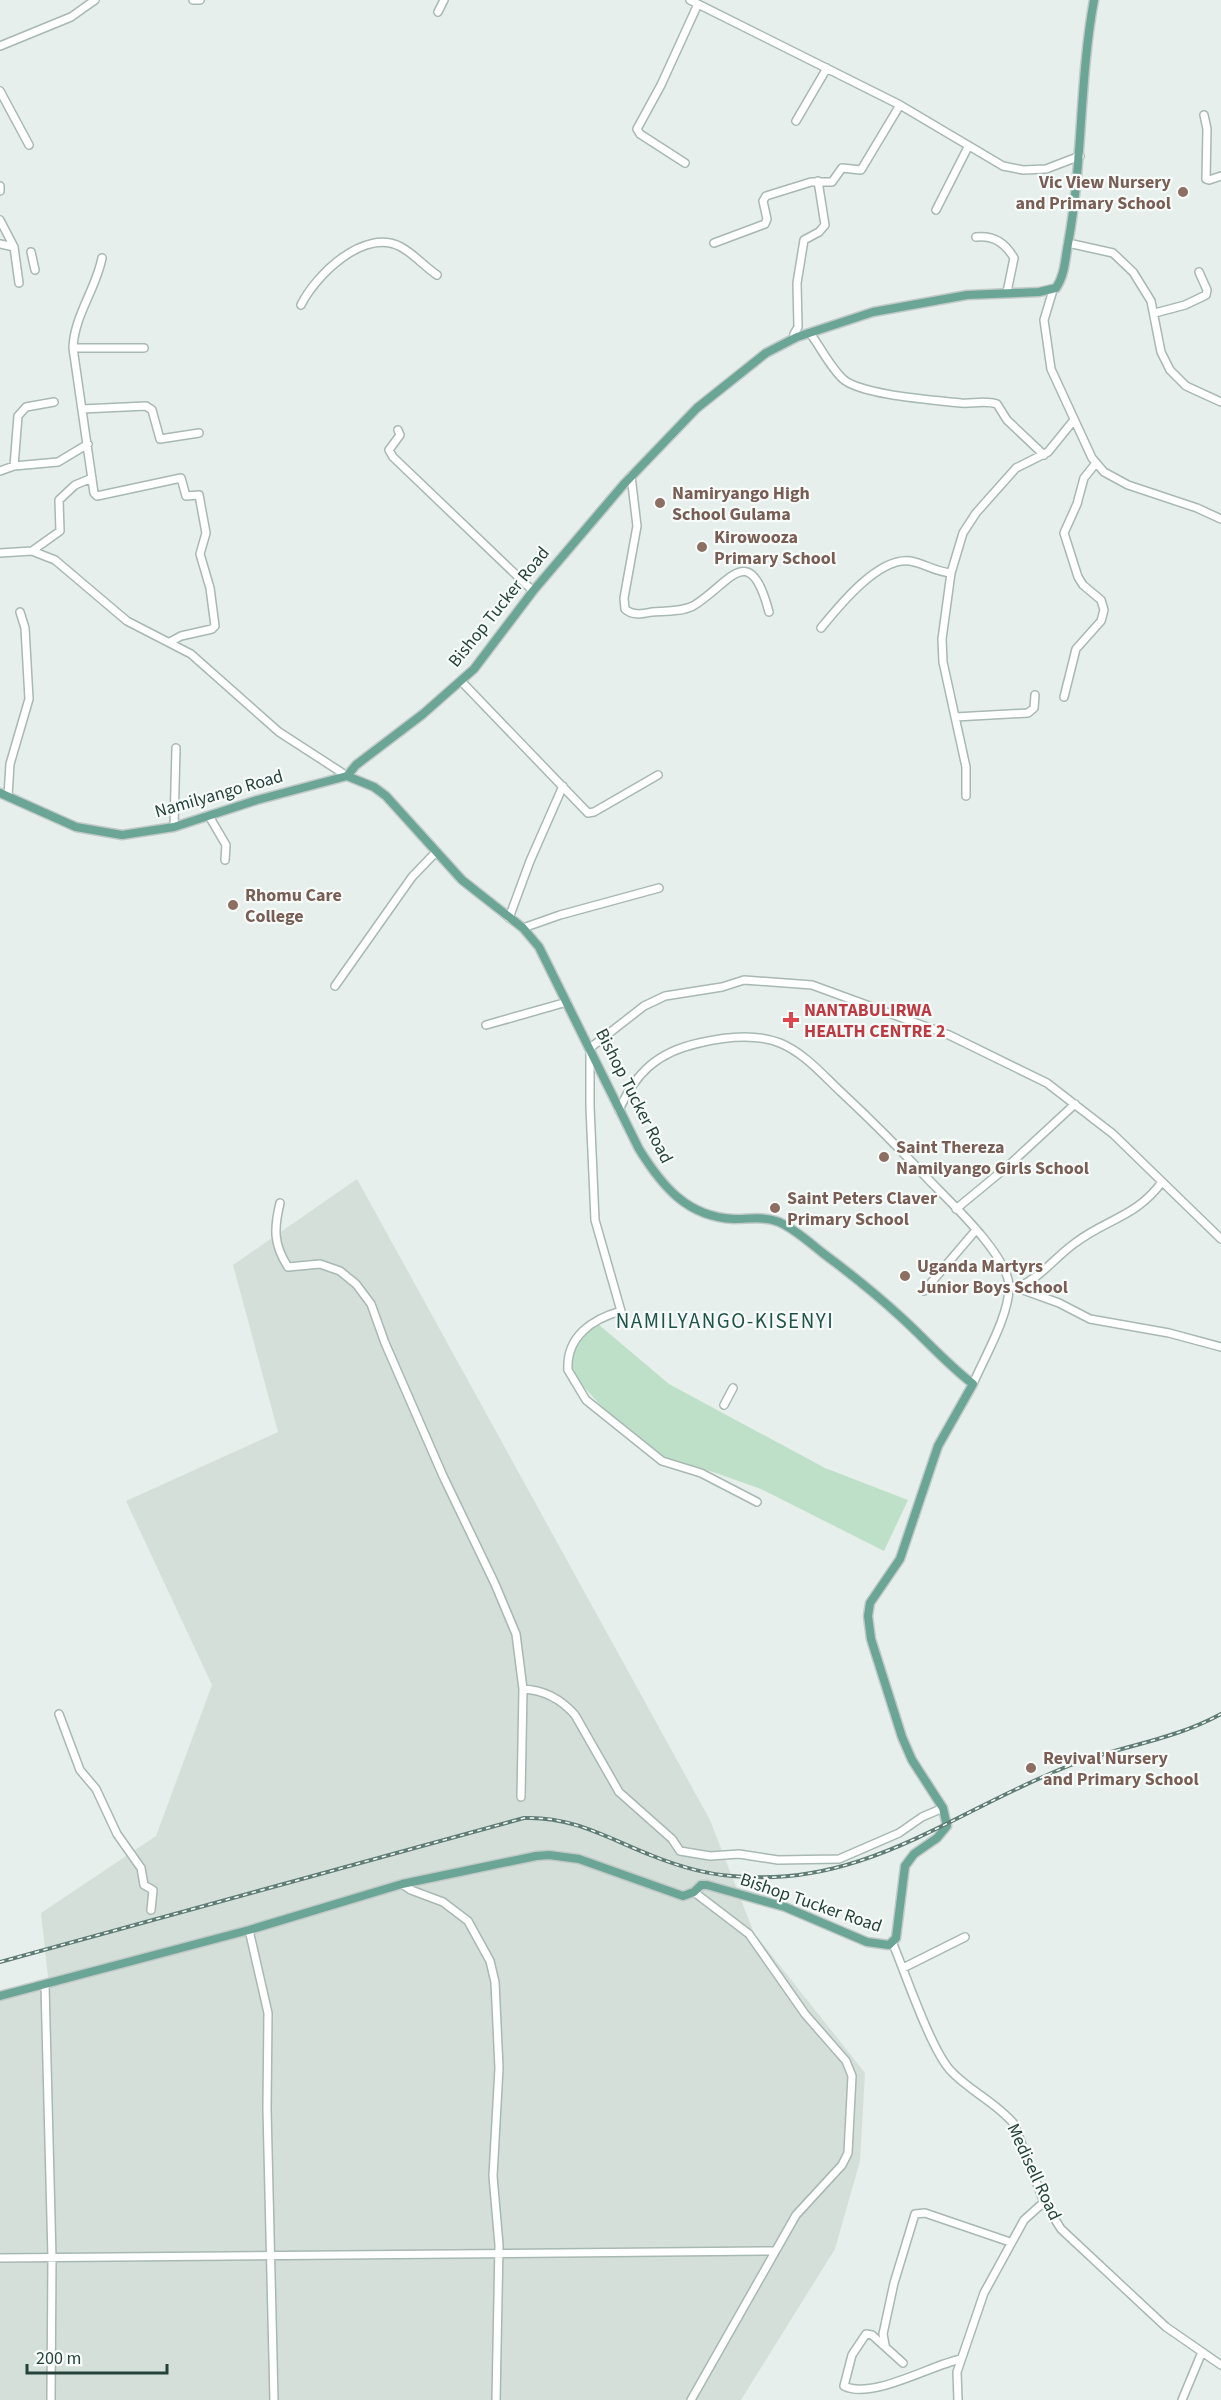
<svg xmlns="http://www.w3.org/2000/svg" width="1221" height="2400" viewBox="0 0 1221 2400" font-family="'Source Sans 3',sans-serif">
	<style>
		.built { fill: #d4dfda }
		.green { fill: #bfe0c8 }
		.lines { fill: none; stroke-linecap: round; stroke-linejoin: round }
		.minor-casing { stroke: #a8b8b2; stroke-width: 10 }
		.major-casing { stroke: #c2cac8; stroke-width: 11 }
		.minor { stroke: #fff; stroke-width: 7 }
		.major { stroke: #6aa596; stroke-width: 8 }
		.rail-casing { stroke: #5f7d75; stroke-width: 4 }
		.rail { stroke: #f7fbf9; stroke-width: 1.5; stroke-dasharray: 4.5; stroke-linecap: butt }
		.education-dot { fill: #8d6e63; stroke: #f7fbf9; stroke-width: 2 }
		.health-dot { fill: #e0444e; stroke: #f7fbf9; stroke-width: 2 }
		.labels { text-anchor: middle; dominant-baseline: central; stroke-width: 4.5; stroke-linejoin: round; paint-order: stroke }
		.education-label { font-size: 18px; font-weight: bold; fill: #785e54; stroke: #f7fbf9; text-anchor: start }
		.street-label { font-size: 18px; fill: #24423a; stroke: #f7fbf9 }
		.health-label { font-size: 18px; font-weight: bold; fill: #be3a42; stroke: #f7fbf9; text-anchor: start }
		.quarter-label { font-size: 21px; letter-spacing: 1.5px; fill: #1f5548; stroke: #f7fbf9 }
	</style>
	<rect width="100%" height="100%" fill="#e6efeb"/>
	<path class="built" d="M357,1179L710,1820L754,1933L865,2073L860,2161L835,2249L741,2400H0V1998L49,1986L41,1913L156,1836L212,1685L126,1501L278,1432L233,1265Z"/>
	<path class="green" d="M598,1324L669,1384L825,1468L908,1500L884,1551L761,1489L713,1472L669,1461L619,1425L569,1371L578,1336Z"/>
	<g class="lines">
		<defs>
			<path id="minor" d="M193,0H200
				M690,0L900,105L1003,166L1023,170L1046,169L1080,156
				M438,12L444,0
				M0,46L71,17L95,0
				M0,91L29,145
				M1204,115L1207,129L1206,179L1209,180L1221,176
				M796,121L827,68
				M685,163L640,134L637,129L661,85L698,4
				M0,186V191
				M936,210L968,147
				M0,220L14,247L19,283
				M976,237C994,235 1005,243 1014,258L1007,292
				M714,243L765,224L767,219L763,201L766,196L811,182H832L842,168L861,170L900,105
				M1068,243L1113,253L1133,272L1151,301L1161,352L1170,370L1186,386L1221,402
				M0,244L14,247
				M31,252L35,270
				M102,258C96,289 74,316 73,348L94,493L97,496L181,478L186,496L199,495L206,533L200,554L210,588L215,626L212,629L181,636L170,642
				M1053,290L1044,320L1051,369L1092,458L1104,472L1128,485L1197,508L1221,519
				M301,305C315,276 364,227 401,247C414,254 425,267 437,275
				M1155,313L1185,305L1206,295L1207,290L1199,272
				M810,333C821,348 830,367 843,379C861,395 934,400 961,403C973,404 984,400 997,404L1007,420L1044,455
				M794,334L798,327L797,283L804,240L819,232L825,225L818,181
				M73,348H144
				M82,409L146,406L152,410L160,439L199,433
				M398,430L400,435L389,450L393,457L533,591
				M14,466L18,416L26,407L54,402
				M0,471L14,466L58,462L88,444
				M631,476L637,526L624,598L625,609C633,616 642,614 652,612C665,611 681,612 693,606C729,585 749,537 769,612
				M32,551L60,531L59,500L75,485L92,478
				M0,553L32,551L55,560L127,621L191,654L279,732L347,776
				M821,628C839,606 878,557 910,561C924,563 935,572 951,573
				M461,681L588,813L594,812L658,775
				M1064,697L1076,649L1101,621L1104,610L1101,600L1083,585L1078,577L1064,533L1077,504L1084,478L1096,463
				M955,717L1028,713L1034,708L1035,695
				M8,796L10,764L29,699L25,628L20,612
				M966,796V767L943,662L942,639L951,573L963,533L976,513L1016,468L1048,452L1074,420
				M209,816L226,845L225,860
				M174,827L176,748
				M509,918L530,861L563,786
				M523,928L560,915L659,888
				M335,986L412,877L436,852
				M486,1025L567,1002
				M619,1110C636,1072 658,1052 699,1043C724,1037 755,1033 780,1043C804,1053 822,1074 840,1091C870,1119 899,1148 927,1178C949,1201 1008,1255 1009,1286C1010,1314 984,1358 973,1384
				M280,1203C274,1228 273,1244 288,1267L320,1264L340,1271L356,1284L371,1304L385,1343L443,1476L495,1584L516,1634L523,1689L521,1797
				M956,1209L1008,1166L1075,1104
				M1009,1285L1059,1303L1090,1319L1169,1333L1221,1347
				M1016,1288C1041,1278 1054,1258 1075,1243C1108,1218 1135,1218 1162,1182
				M924,1291L976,1230
				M724,1405L733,1388
				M757,1502L701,1473L662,1461L586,1400L568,1370C566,1337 592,1319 621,1311L595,1220L590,1107V1048L644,1006L665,996L722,987L744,980L812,985L949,1035L1047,1083L1113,1134L1221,1239
				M523,1689C544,1690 561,1699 575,1715L619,1792L672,1839L680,1851L710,1856L739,1854L778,1860L839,1859L899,1833L922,1817L943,1808
				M59,1714L80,1770L96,1789L117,1834L141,1868L144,1885L153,1890L151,1910
				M402,1884L411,1890L443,1902L468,1921L490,1961L495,1982L499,2068L493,2176L499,2245L496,2400
				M249,1930L268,2013L267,2109L274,2400
				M893,1944C906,1975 930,2047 950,2070C969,2091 996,2102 1014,2124L1044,2202L1061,2229L1166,2327L1221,2365
				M903,1968L965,1937
				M45,1985L52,2258L51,2400
				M0,2258L775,2251
				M885,2345L883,2334L894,2283L915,2214L925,2213L1010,2242
				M903,2363L872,2335L866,2334L852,2355L844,2386C872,2400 931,2365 961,2359
				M691,2400L796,2215L842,2165L848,2153L852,2076L846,2061L805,2014L749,1934L694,1892
				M958,2400L957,2372L984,2293L1024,2220L1044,2202
				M1182,2400L1202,2352"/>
			<path id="major" d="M347,776L356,765L423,714L474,669L533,591L624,484L697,408L766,353L797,337L873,312L967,295L1039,292L1056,288C1065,275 1065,259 1068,244C1083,163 1079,81 1094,0
				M0,793L76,827L122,835L174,827L257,800L347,776
				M0,1996L249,1930L402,1884L536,1856L549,1855L579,1859L683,1896L694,1892L701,1885H707L785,1907L867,1942L889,1945L896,1938L905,1866L914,1854L937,1838L947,1826L943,1808L912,1760L902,1737L871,1639L868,1616L870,1603L900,1559L938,1446L973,1384C947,1364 926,1340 902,1318C877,1295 851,1274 824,1254C810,1243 795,1229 779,1222C764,1216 749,1219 734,1219C687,1217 662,1186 639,1149L539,947L523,928L462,880L386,796L374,787L347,776"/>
		</defs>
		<use href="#minor" class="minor-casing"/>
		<use href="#major" class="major-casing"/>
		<use href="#minor" class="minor"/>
		<use href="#major" class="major"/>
		<defs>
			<path id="rail" d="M0,1962L524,1818C573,1816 609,1839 653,1856C678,1866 705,1874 732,1876C864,1889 955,1810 1071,1765C1120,1746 1174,1740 1221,1714"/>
		</defs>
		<use href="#rail" class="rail-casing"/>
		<use href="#rail" class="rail"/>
	</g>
	<g class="education-dot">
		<circle cx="1183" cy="192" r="6"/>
		<circle cx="660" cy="503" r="6"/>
		<circle cx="702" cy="547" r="6"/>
		<circle cx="233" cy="905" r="6"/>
		<circle cx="884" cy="1157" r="6"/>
		<circle cx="775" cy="1208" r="6"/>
		<circle cx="905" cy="1276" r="6"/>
		<circle cx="1031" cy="1768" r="6"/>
	</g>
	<path class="health-dot" d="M788 1011h6v6h6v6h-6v6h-6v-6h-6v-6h6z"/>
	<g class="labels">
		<g class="education-label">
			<text x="1171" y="182" text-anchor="end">Vic View Nursery<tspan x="1171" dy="21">and Primary School</tspan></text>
			<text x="672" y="493">Namiryango High<tspan x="672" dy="21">School Gulama</tspan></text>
			<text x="714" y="537">Kirowooza<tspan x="714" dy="21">Primary School</tspan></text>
			<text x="245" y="895">Rhomu Care<tspan x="245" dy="21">College</tspan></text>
			<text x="896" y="1147">Saint Thereza<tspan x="896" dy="21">Namilyango Girls School</tspan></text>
			<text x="787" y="1198">Saint Peters Claver<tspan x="787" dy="21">Primary School</tspan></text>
			<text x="917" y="1266">Uganda Martyrs<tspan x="917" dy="21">Junior Boys School</tspan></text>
			<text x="1043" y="1758">Revival Nursery<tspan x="1043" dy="21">and Primary School</tspan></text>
		</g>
		<g class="street-label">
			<text transform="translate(499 607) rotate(-51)">Bishop Tucker Road</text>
			<text transform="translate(219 794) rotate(-16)">Namilyango Road</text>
			<text transform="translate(634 1096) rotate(63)">Bishop Tucker Road</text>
			<text transform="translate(811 1903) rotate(19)">Bishop Tucker Road</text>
			<text transform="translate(1034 2172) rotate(65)">Medisell Road</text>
		</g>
		<g class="health-label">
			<text x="804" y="1010">NANTABULIRWA<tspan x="804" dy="21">HEALTH CENTRE 2</tspan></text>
		</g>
		<g class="quarter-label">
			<text x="725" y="1321">NAMILYANGO-KISENYI</text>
		</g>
	</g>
	<path d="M27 2364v9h140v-9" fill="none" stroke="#24423a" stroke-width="3"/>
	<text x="36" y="2364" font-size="18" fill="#24423a" stroke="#f7fbf9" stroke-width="4.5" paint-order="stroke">200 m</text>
</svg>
